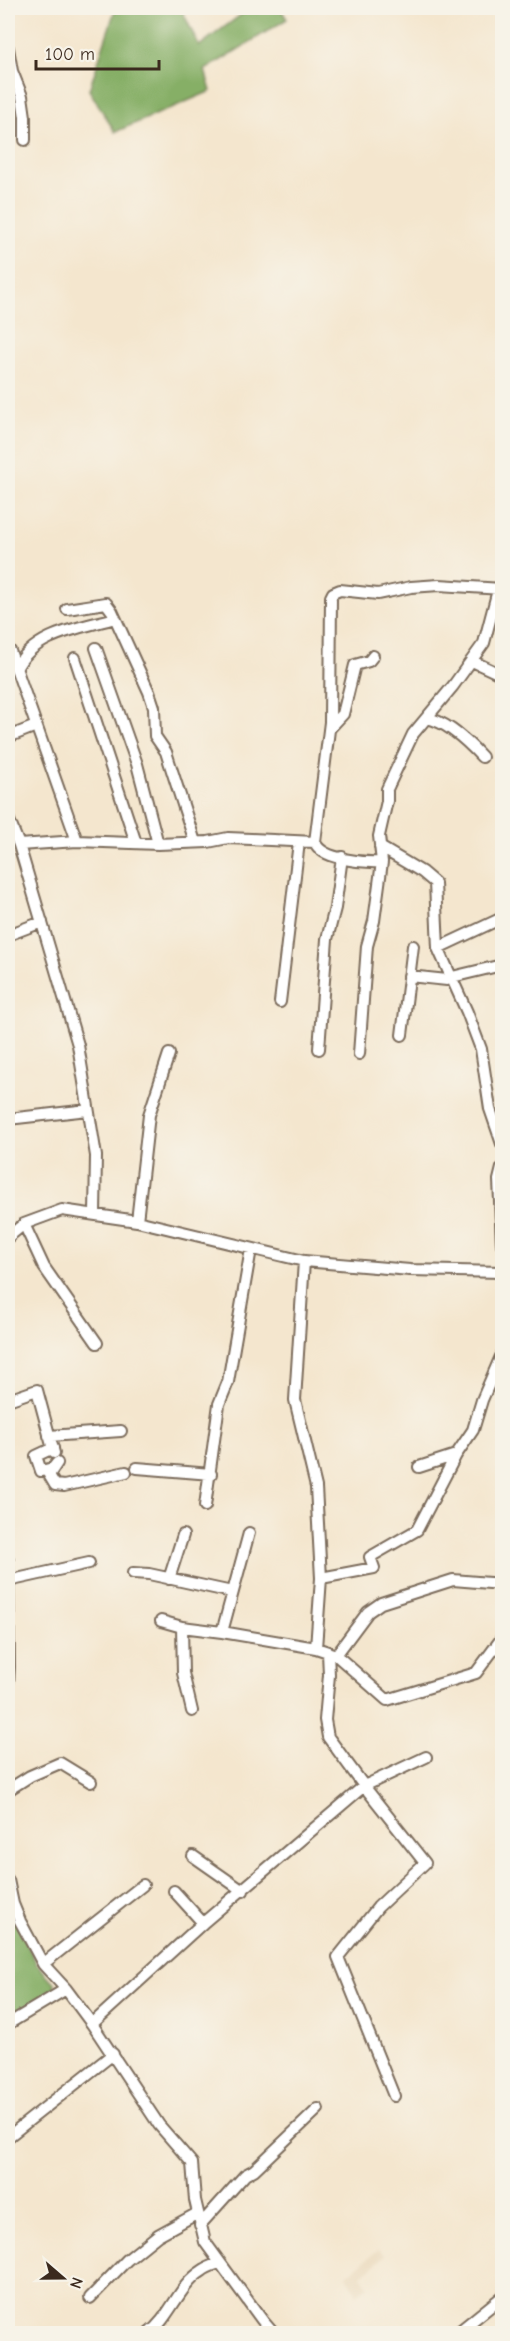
<svg xmlns="http://www.w3.org/2000/svg" width="510" height="2341" viewBox="0 0 510 2341" font-family="'Comic Neue',sans-serif">
	<style>
		.built { fill: #ead8ba }
		.forest { fill: #86af66; stroke: #606c42; stroke-width: 1.5 }
		.lines { fill: none; stroke-linecap: round; stroke-linejoin: round }
		.minor-casing { stroke: #7c6c5c; stroke-width: 14 }
		.minor { stroke: #fff; stroke-width: 10 }
	</style>
	<rect width="100%" height="100%" fill="#f7f3e8"/>
	<filter id="ink" filterUnits="userSpaceOnUse"><feTurbulence type="fractalNoise" baseFrequency=".0167" numOctaves="2"/><feDisplacementMap in="SourceGraphic" scale="12" xChannelSelector="R" yChannelSelector="G"/><feConvolveMatrix kernelMatrix="1 2 1 2 8 2 1 2 1" color-interpolation-filters="sRGB"/></filter>
	<filter id="wash" filterUnits="userSpaceOnUse"><feTurbulence type="fractalNoise" baseFrequency=".008" numOctaves="4" result="noise"/><feDisplacementMap in="SourceGraphic" scale="24" xChannelSelector="R" yChannelSelector="G"/><feGaussianBlur stdDeviation="1.35" result="paint"/><feColorMatrix in="noise" values="0 0 0 0 0 0 0 0 0 0 0 0 0 0 0 0 0 1.4 0 .05"/><feComposite in="paint" operator="in"/></filter>
	<g filter="url(#wash)">
		<rect width="100%" height="100%" fill="#f4e6ce"/>
		<path class="built" d="M379,2249L385,2256L361,2276L368,2286L357,2294L346,2276Z"/>
		<path class="forest" d="M120,8H181L199,46L250,8H280L287,19L205,70L211,91L115,132L89,90L115,10Z
			M8,1906L37,1964L55,1984L54,1989L49,1994L8,2019Z"/>
	</g>
	<g filter="url(#ink)">
		<g class="lines">
			<defs>
				<path id="minor" d="M8,48L12,71L22,96L25,117V140
					M67,609L106,603L112,611L149,692L154,707L155,736L166,752L195,842
					M96,648L137,764L158,844
					M8,652L10,651L77,841
					M75,658L136,843
					M472,661L502,675
					M16,669C33,633 81,628 115,618
					M427,718C448,722 469,743 482,757
					M330,728L343,714L355,665L369,661L373,656
					M8,737L36,726
					M8,818L19,845L78,1045L96,1156L95,1214
					M19,845L77,841L158,844L208,842L228,838L315,842
					M380,847L422,872L435,883L438,948L467,1012L481,1049L490,1109L502,1144
					M382,862C365,863 321,860 315,842L330,722L331,597L333,593L340,590L378,594L411,587L439,585L502,589
					M8,935L42,922
					M438,948L502,918
					M8,962V967
					M409,976L447,980L452,977L502,965
					M280,1002L299,842
					M402,1035L413,946
					M319,1049L327,939L335,908L342,857
					M359,1054L367,946L374,921L382,862L379,836L387,801V789L413,734L453,686L484,643L498,590
					M8,1119L88,1110
					M502,1168L499,1180L502,1245
					M137,1221L149,1115L169,1054
					M24,1224L44,1267L97,1343
					M8,1237L24,1224L62,1210L137,1221L304,1261L410,1270L502,1272
					M304,1261L295,1400L316,1487L321,1578L316,1648
					M8,1400L37,1390L54,1453
					M49,1436L121,1431
					M53,1448L36,1456L41,1471L53,1468L57,1463L49,1475L55,1485L64,1486L126,1472
					M419,1467L456,1455
					M137,1468L211,1474
					M205,1506L219,1404L228,1382L251,1249
					M8,1560L9,1667L8,1685
					M133,1573L149,1574L232,1592
					M321,1578L374,1568L370,1557L417,1530L456,1455L473,1430L482,1400L502,1354
					M169,1579L183,1535
					M8,1581L89,1563
					M161,1621L182,1627L222,1632L316,1648L328,1652L329,1675L325,1720L328,1737L364,1786L425,1863L378,1907L338,1957L394,2096
					M182,1627L183,1673L192,1711
					M222,1632L249,1533
					M330,1653L336,1655L368,1612L381,1603L453,1580L502,1584
					M336,1655L387,1700L476,1673L502,1638
					M8,1790L30,1776L60,1763L91,1782
					M193,1856L243,1891
					M8,1880L13,1904L20,1921L43,1964L66,1989L92,2024L159,2125L192,2163L195,2200L205,2242L262,2320L274,2334
					M174,1891L203,1923
					M43,1964L143,1885
					M8,2024L66,1989
					M92,2024L203,1923L364,1786L426,1757
					M8,2137L113,2054
					M200,2225L245,2175L254,2170L318,2109
					M90,2298L127,2260L158,2235L198,2213
					M148,2334C171,2317 178,2286 202,2271C207,2267 214,2265 219,2263
					M456,2334L502,2297"/>
			</defs>
			<use href="#minor" class="minor-casing"/>
			<use href="#minor" class="minor"/>
		</g>
	</g>
	<rect width="510" height="2341" fill="none" stroke="#f7f3e8" stroke-width="30"/>
	<g transform="translate(63 2278) rotate(110)" stroke="#f7f3e8" stroke-width="4.5" paint-order="stroke">
	<path d="M0-4.5L10 22L0 15L-10 22Z" fill="#3b2a1e"/>
	<text y="-9" font-size="16" font-weight="bold" text-anchor="middle" fill="#3b2a1e">N</text>
	</g>
	<path d="M36 60v9h123v-9" fill="none" stroke="#3b2a1e" stroke-width="3"/>
	<text x="45" y="60" font-size="18" fill="#3b2a1e" stroke="#f7f3e8" stroke-width="4.5" paint-order="stroke">100 m</text>
</svg>
